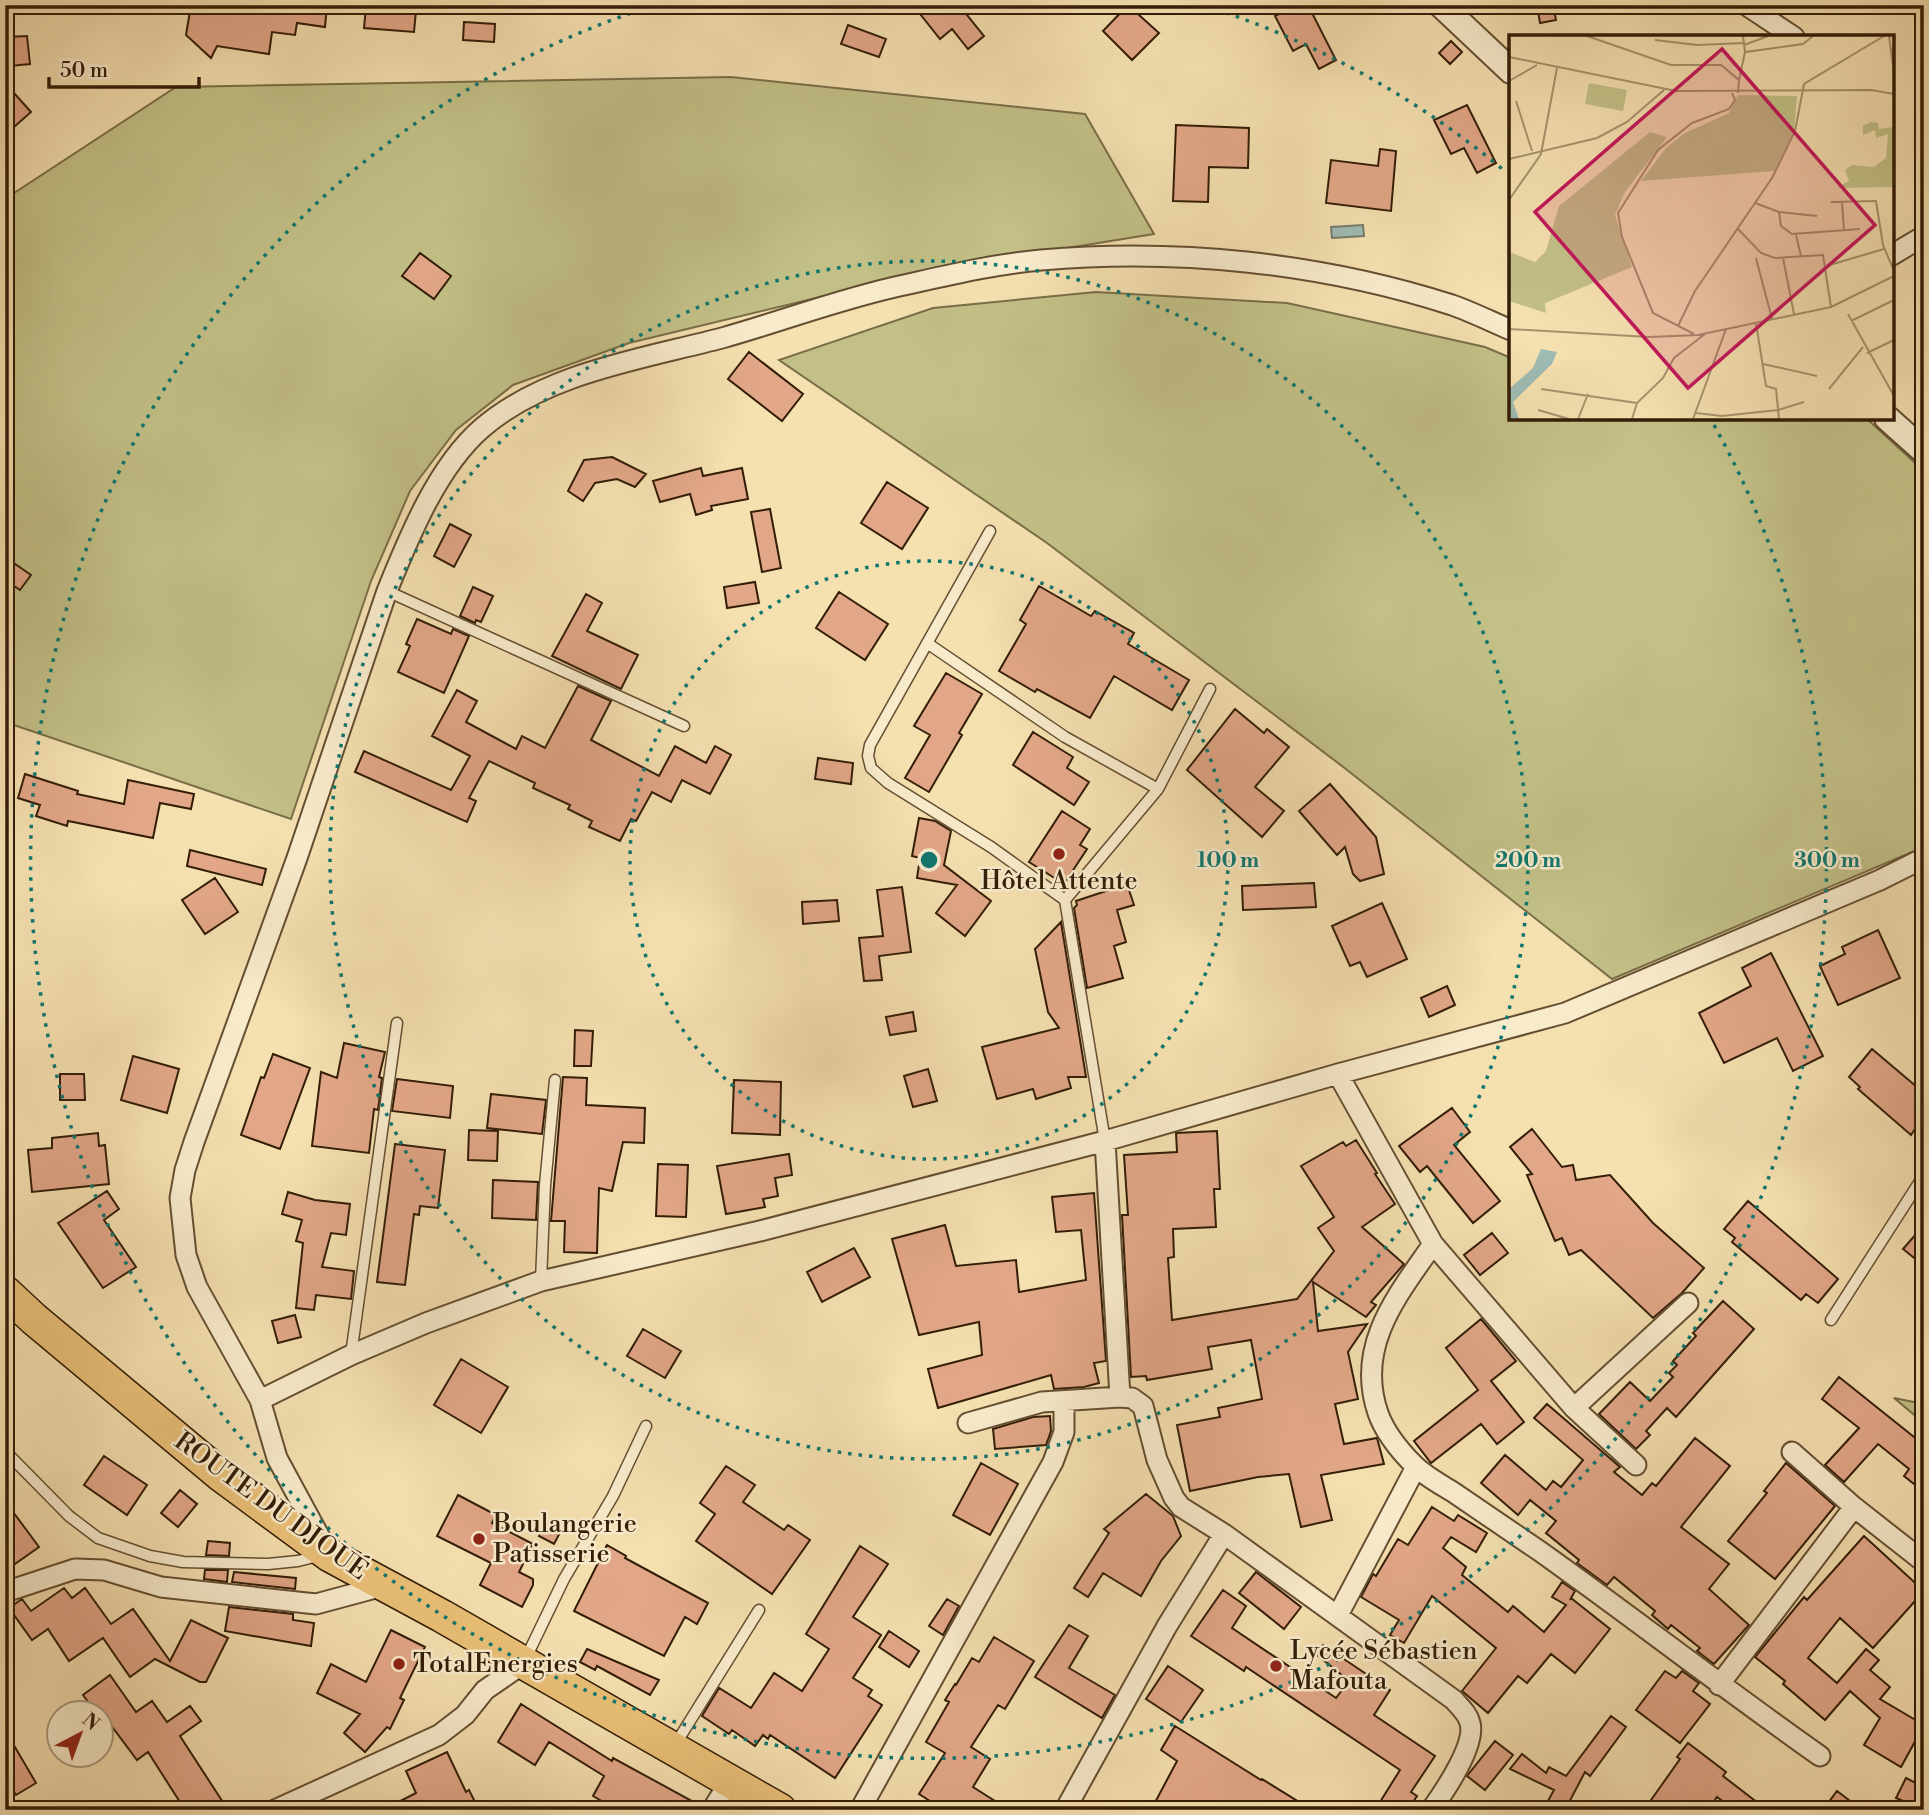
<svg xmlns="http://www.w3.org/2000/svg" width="1929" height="1815" viewBox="0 0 1929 1815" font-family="'Libre Bodoni',serif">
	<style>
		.green { fill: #c2c087; stroke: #7a6e47; stroke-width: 2 }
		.water { fill: #9ebbb3; stroke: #737c6e; stroke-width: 2 }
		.building { fill: #e2a788; stroke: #331d07; stroke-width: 2 }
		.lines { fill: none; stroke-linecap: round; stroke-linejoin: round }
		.service-casing { stroke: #644e31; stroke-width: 13 }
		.minor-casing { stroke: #644e31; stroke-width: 23 }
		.tertiary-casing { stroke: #644e31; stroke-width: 28 }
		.primary-casing { stroke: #331d07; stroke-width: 35 }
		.service { stroke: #f8ebcc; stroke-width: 10 }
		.minor { stroke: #f8ebcc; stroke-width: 19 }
		.tertiary { stroke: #f8ebcc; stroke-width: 24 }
		.primary { stroke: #eac078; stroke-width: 32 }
		.ring { fill: none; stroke: #0f766e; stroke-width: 3.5; stroke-dasharray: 3.5 7 }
		.poi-dot { fill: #8f2418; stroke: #f8ebcc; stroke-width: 2.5 }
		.labels { text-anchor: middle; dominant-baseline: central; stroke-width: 5; stroke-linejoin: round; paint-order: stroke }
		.poi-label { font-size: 26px; fill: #331d07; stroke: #f8ebcc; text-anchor: start }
		.street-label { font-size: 26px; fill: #331d07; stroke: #f8ebcc }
		.inset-road { fill: none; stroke: #a7926c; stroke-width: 2 }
		.view { fill: #c2185b; fill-opacity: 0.15; stroke: #c2185b; stroke-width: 3.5 }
		.inset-edge { fill: none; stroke: #331d07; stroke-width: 3.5 }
		.centre { fill: #0f766e; stroke: #f8ebcc; stroke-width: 3.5 }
		.ring-label { font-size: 21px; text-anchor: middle; font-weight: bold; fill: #0f766e; stroke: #f8ebcc; stroke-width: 5; stroke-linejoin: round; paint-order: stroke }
	</style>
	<rect width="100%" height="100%" fill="#f5e0b0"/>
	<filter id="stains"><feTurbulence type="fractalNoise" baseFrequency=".00286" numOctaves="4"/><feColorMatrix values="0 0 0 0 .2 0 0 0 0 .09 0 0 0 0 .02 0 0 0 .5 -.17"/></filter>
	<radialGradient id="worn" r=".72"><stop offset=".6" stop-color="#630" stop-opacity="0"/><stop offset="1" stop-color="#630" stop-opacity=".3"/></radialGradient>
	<path class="green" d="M731,77L1085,114L1154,234L932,270L629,343L513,385L456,430L410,491L371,581L291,819L5,722V199L176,87Z
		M1096,292L1287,303L1485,347L1511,358V418H1866L1924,471V847L1612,979L1342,766L1047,543L779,360L933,308Z
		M1894,1398L1924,1404V1423Z"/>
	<path class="water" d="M1363,225L1364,236L1332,238L1331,227Z"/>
	<path class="building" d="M191,5H327L325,27L297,23L295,35L272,32L269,54L217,46L211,58L186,35Z
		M913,5H959L984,36L968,49L952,29L940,39Z
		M1128,5L1159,33L1132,60L1103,31Z
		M1296,5H1308L1336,60L1319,69L1306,44L1293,51L1275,16Z
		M1537,5H1553L1556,20L1540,23Z
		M366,7L416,11L414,32L364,28Z
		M464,22L495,24L494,42L463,40Z
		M848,25L886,39L879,57L841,44Z
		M27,36L30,64L10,66L8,37Z
		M1451,41L1462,52L1450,64L1439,53Z
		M5,83L31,112L5,135Z
		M1467,105L1496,163L1477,173L1464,148L1451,154L1434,120Z
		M1176,125L1249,128L1248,168L1209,167L1208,202L1173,201Z
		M1380,149L1396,151L1391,211L1326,203L1331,160L1378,166Z
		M420,253L451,276L434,299L402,276Z
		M749,352L803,394L782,421L728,379Z
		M612,457L646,474L635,487L617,479L595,483L583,501L568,491L584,460Z
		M701,468L703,476L742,468L748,499L711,506L712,510L696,515L690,494L660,502L653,481Z
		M887,482L928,508L902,549L861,523Z
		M770,509L781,568L762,572L751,512Z
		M450,524L471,535L454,567L434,556Z
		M5,557L31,575L20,590L5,580Z
		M755,582L759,603L727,608L724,587Z
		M1039,586L1091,616L1095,611L1134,633L1128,644L1189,680L1172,710L1114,676L1090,718L1037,689L1035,692L999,671L1026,624L1020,620Z
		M473,587L493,596L481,622L476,620L475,623L460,616Z
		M839,592L888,624L865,660L816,628Z
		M586,594L602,603L587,631L638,655L621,689L552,656Z
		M417,619L451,634L453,629L469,636L444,693L398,672L410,646L406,644Z
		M946,673L982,694L959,733L962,735L929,792L905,778L930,735L914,726Z
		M578,686L611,701L591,740L659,776L675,746L706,763L715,746L731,755L710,794L682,780L671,802L652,792L636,821L631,819L620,841L589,827L592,821L568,809L570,805L533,788L535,783L489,761L469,798L476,801L467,822L355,772L364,751L451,790L470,756L432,736L457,690L477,701L466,722L516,749L522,736L545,748Z
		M1235,709L1264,733L1267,729L1289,747L1255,787L1284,811L1262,837L1187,770Z
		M1033,732L1073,757L1067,768L1089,782L1074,805L1013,765Z
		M818,758L853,763L851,784L815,779Z
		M25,774L78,791L77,794L124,804L128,780L194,794L191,809L160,803L153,838L68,821L67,826L36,816L40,805L18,798Z
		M1330,784L1376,837L1384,874L1360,881L1353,874L1345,847L1337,855L1299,811Z
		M1062,811L1090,829L1080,845L1087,849L1064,884L1029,862Z
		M919,818L935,821L951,831L944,865L991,901L965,936L936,913L957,885L917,878L920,858L912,856Z
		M190,850L266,869L262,885L187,866Z
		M215,878L238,912L205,934L182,900Z
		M1314,883L1316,907L1243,910L1242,886Z
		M1127,884L1134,905L1117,910L1126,942L1114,946L1123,978L1087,988L1074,908L1077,905L1076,901Z
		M902,887L911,952L879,956L882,980L864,981L859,938L883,936L877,890Z
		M837,900L839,921L803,924L802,902Z
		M1382,903L1407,959L1367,977L1360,962L1350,966L1332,926Z
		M1061,922L1086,1077H1068L1071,1088L1036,1099L1033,1089L997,1099L982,1047L1059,1028L1048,1012L1035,949Z
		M1878,930L1900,978L1838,1005L1820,966L1845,954L1842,947Z
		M1771,953L1823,1056L1793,1071L1777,1038L1724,1063L1699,1013L1751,986L1742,968Z
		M1447,986L1455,1005L1429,1017L1421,998Z
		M913,1012L916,1031L890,1035L886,1017Z
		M575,1030L593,1031L591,1066H574Z
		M344,1043L385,1052L379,1077L382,1078L378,1110L374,1109L369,1153L312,1146L321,1072L337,1078Z
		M1872,1049L1924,1093V1137L1915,1129L1911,1135L1858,1089L1860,1087L1849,1077Z
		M273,1054L310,1068L280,1149L241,1135L261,1077L264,1078Z
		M133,1056L179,1069L167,1113L121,1100Z
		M928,1069L937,1101L913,1107L904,1076Z
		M60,1074H84L85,1100H60Z
		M563,1077L587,1078L586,1105L645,1108L644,1143L623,1142L612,1191L599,1188L597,1253L564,1252L565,1221H551Z
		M397,1079L453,1086L450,1118L392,1111Z
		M734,1080L781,1082L780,1135L732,1133Z
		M491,1094L546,1100L542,1134L487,1128Z
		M1452,1108L1470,1132L1454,1145L1500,1201L1473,1223L1427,1166L1420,1172L1399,1146Z
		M1532,1129L1562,1167L1573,1165L1576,1180L1610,1175L1653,1223L1704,1268L1682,1293L1653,1318L1581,1250L1569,1255L1562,1238L1555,1241L1527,1175L1532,1174L1510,1147Z
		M469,1130L498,1131L497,1161L468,1160Z
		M1217,1131L1220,1189H1214L1216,1227L1173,1229L1174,1257L1168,1258L1172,1320L1297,1299L1334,1251L1318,1228L1334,1217L1301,1166L1343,1142L1346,1146L1356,1140L1377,1173L1375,1174L1395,1204L1362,1227L1404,1264L1371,1302L1376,1305L1366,1317L1313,1282L1318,1331L1367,1324L1348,1352L1358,1399L1335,1404L1344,1444L1377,1438L1384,1464L1321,1475L1332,1520L1301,1527L1289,1474L1258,1477L1190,1491L1177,1425L1220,1417L1218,1408L1262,1399L1251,1340L1208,1347L1212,1369L1147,1380L1146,1376L1131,1377L1122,1215H1128L1124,1155L1177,1152L1176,1133Z
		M98,1133L99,1146L105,1145L109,1184L32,1192L28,1150L52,1148V1138Z
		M395,1144L445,1150L438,1208L420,1206L419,1215L414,1214L405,1285L377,1282Z
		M789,1154L792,1175L775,1178L778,1196L763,1199L765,1207L726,1214L717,1166Z
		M658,1164L688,1165L686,1217L656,1216Z
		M493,1180L538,1182L536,1220L492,1218Z
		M107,1191L119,1209L104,1220L136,1267L103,1288L58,1223Z
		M288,1192L315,1200L350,1204L346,1235L331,1233L322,1267L354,1271L351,1299L316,1295L314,1310L296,1308L303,1243L296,1241L302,1220L282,1214Z
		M1094,1193L1106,1361L1094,1363L1099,1383L1084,1387L1054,1389L1051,1375L938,1408L928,1369L982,1355L979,1322L919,1335L892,1239L945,1225L956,1266L1016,1260L1019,1292L1086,1280L1081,1230L1056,1232L1052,1197Z
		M1748,1201L1838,1279L1818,1303L1806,1294L1801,1300L1732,1242L1735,1238L1724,1229Z
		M1924,1225V1266L1903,1249Z
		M1492,1233L1508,1253L1480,1275L1464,1255Z
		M854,1248L870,1277L822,1302L807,1272Z
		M1723,1301L1754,1329L1676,1417L1667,1408L1646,1431L1650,1435L1636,1449L1599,1414L1630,1382L1650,1401L1673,1377L1669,1373L1677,1365L1673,1361L1696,1336L1693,1333Z
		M295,1315L301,1337L278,1343L272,1321Z
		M1481,1319L1516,1361L1491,1381L1524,1422L1497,1444L1481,1424L1431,1463L1414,1441L1478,1390L1446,1348Z
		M643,1329L681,1351L665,1378L627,1356Z
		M461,1359L508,1387L481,1433L434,1405Z
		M1839,1377L1924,1445V1492L1904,1476L1909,1469L1878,1444L1844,1482L1825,1465L1859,1428L1822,1399Z
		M1547,1404L1620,1467L1614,1472L1642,1495L1652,1483L1656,1486L1695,1438L1730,1466L1681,1527L1729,1564L1709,1589L1749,1625L1714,1664L1697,1651L1700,1648L1671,1625L1668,1629L1652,1615L1655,1611L1614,1577L1607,1585L1577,1563L1579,1560L1546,1533L1556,1521L1530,1500L1518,1515L1481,1483L1505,1455L1546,1490L1553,1481L1561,1487L1583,1460L1534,1418Z
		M1050,1416L1051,1431L1046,1445L995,1449L993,1429L1033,1417Z
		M104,1456L147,1485L127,1515L84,1485Z
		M981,1463L1018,1484L990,1535L953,1515Z
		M1786,1463L1835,1506L1775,1579L1728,1541L1767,1493L1764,1491Z
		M726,1466L755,1485L743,1502L784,1530L788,1525L810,1540L772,1594L696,1541L715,1514L700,1503Z
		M180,1490L197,1504L178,1527L161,1513Z
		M1146,1494L1173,1516L1181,1536L1161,1561L1141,1596L1103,1573L1088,1597L1074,1588L1109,1533L1104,1529Z
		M458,1495L496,1515L492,1523L533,1544L519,1572L533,1579V1585L522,1607L480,1585L491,1563L437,1536Z
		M5,1501L39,1547L5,1571Z
		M1432,1507L1454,1521L1458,1515L1487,1533L1476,1552L1451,1537L1443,1548L1466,1567L1462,1575L1508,1612L1513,1606L1544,1632L1566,1605L1552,1597L1562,1582L1575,1591L1570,1600L1571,1598L1610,1629L1575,1673L1551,1654L1527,1683L1518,1676L1488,1713L1462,1691L1496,1648L1432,1596L1404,1643L1390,1635L1399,1620L1361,1597L1373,1574L1376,1576L1398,1539L1408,1545Z
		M547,1521L562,1529L554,1544L539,1536Z
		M1864,1536L1924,1591L1873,1648L1840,1618L1808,1658L1837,1683L1866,1649L1879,1660L1870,1670L1890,1687L1880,1699L1924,1725L1901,1767L1864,1745L1880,1718L1850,1691L1825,1720L1783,1684L1785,1681L1755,1657L1804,1597L1807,1600Z
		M208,1541L230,1543L229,1556L206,1555Z
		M607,1545L626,1556L625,1558L708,1603L697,1624L685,1617L664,1656L574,1611Z
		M860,1546L888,1564L853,1617L881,1635L853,1678L872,1690L868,1696L882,1705L835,1778L770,1735L768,1739L763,1735L755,1746L732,1730L729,1734L702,1716L719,1688L751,1708L774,1673L802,1691L829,1649L806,1634Z
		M205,1570H228L227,1582L204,1579Z
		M234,1572L296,1578L295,1589L232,1582Z
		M1256,1572L1301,1607L1284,1629L1239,1593Z
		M64,1588L72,1598L85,1588L111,1624L133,1609L170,1661L191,1620L228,1638L206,1682H200L155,1659L130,1677L103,1638L69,1661L48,1629L32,1640L9,1608L22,1599L31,1611Z
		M1223,1590L1246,1606L1232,1628L1336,1698L1349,1681L1316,1654L1323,1645L1390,1690L1374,1715L1435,1756L1411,1792L1417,1796L1408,1810H1375L1400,1770L1246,1667L1244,1671L1191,1636Z
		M947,1599L959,1606L943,1635L929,1626Z
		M229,1607L293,1614V1620L314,1623L311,1646L225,1631Z
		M1069,1625L1088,1636L1069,1668L1115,1695L1102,1718L1035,1677Z
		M391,1630L425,1647L400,1698L404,1700L390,1729L387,1727L365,1752L344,1733L360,1714L317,1693L331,1664L366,1682Z
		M889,1631L919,1651L909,1667L879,1647Z
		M994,1637L1034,1661L1005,1709L998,1705L971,1747L990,1759L973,1787L1009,1810H944L919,1794L945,1753L926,1742L949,1702L945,1700L955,1684L956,1685L972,1658L979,1662Z
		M587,1649L659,1680L650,1695L597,1666L595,1670L580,1662Z
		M1168,1666L1203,1690L1181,1722L1146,1699Z
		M1665,1671L1676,1678L1682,1671L1699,1683L1693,1691L1710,1704L1680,1743L1636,1710Z
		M110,1675L136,1712L152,1701L167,1722L190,1706L201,1721L180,1736L228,1810H185L148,1752L137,1760L110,1724L106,1727L102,1721V1713H96L83,1695Z
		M521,1704L612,1761L613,1758L701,1806L700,1810H617L593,1796L604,1776L549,1742L535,1765L498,1742Z
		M1611,1716L1626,1727L1590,1776L1585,1772L1565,1810H1543L1554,1790L1510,1769L1522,1754L1546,1773L1549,1767L1566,1776Z
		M1175,1726L1261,1780L1262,1779L1312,1810H1151L1177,1761L1161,1750Z
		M5,1730L36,1783L16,1795L5,1777Z
		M1495,1741L1513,1755L1485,1790L1467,1776Z
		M1688,1743L1726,1772L1723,1776L1767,1810H1734L1717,1797L1708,1810H1644L1680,1759L1677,1757Z
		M447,1752L466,1792L469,1790L479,1810H383L416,1793L406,1771Z
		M1906,1778L1924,1787V1810L1896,1798Z
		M1837,1791L1862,1810H1823Z"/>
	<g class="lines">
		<defs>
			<path id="service" d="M990,531L870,745L868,756L871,768L888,783L991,847L1065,900
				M387,591L684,726
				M927,643L1065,737L1158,789
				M1105,1141L1065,900L1158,789L1210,689
				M541,1281L545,1185L555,1080
				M1831,1320L1924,1175
				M351,1355L397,1023
				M5,1451L69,1516L98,1538L150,1556L183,1562L268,1564L298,1561L318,1556
				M525,1660L564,1579L613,1496L646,1426
				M675,1745L759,1610"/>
			<path id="minor" d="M1746,5L1794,37
				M1892,255L1924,236
				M1338,1074L1433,1244L1574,1408L1636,1465
				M1105,1141L1120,1397L1132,1398L1143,1406L1157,1460L1174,1498L1181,1507L1224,1534L1454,1700C1460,1707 1468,1714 1470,1723C1476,1745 1444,1792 1431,1810
				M1433,1244C1397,1296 1355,1346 1378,1413C1385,1433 1399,1450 1414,1465C1425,1476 1440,1484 1453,1492C1482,1512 1512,1532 1541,1552C1635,1619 1726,1690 1820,1756
				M260,1400L351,1355L426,1323L541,1281L760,1231L1105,1141L1338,1074L1565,1013L1880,880L1924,858
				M1574,1408L1688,1303
				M968,1423L1042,1402L1120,1397
				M1792,1452L1854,1507L1924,1562
				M323,1543L277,1458L260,1400L197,1287L186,1255L180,1198L185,1170L194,1142L297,858L387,591C409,537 437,467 482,428C546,373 642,359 722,338C783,321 842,298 904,285C949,275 995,264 1041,260C1178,248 1321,263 1452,305C1472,312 1492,322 1511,330
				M5,1592L75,1569L104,1570L161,1587L316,1604L383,1586
				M1338,1615L1416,1467
				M1719,1685L1854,1507
				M275,1810L439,1735L465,1715L485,1690L524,1663
				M712,1810L730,1781
				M860,1810L1053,1462L1064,1432V1401
				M1065,1810L1167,1626L1224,1534"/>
			<path id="tertiary" d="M1441,5L1511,71
				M1887,418L1924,451"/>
			<path id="primary" d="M5,1292L34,1319L222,1476L329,1555L442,1616L780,1810"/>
		</defs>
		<use href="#service" class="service-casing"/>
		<use href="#minor" class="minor-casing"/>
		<use href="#tertiary" class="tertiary-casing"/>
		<use href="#primary" class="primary-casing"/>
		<use href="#service" class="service"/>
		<use href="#minor" class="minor"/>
		<use href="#tertiary" class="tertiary"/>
		<use href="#primary" class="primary"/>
	</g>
	<g class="ring">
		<circle cx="929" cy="860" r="299"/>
		<circle cx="929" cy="860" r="599"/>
		<path d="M1206 6A898 898 0 0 1 1506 172M1714 425A898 898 0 1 1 652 6"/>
	</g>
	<g class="poi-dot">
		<circle cx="1059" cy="854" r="7"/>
		<circle cx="479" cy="1539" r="7"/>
		<circle cx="399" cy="1664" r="7"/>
		<circle cx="1276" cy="1666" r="7"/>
	</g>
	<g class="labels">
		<g class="poi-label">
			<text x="1059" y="881" text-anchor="middle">Hôtel Attente</text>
			<text x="493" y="1524">Boulangerie<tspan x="493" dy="30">Patisserie</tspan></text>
			<text x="1290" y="1651">Lycée Sébastien<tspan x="1290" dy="30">Mafouta</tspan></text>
			<text x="413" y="1664">TotalEnergies</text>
		</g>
		<g class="street-label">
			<text transform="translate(271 1506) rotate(36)">ROUTE DU DJOUÉ</text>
		</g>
	</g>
	<g transform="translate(1509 35)">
		<rect width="385" height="385" fill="#f5e0b0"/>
		<path d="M80,48L118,55L114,76L76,69ZM229,60L288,61L285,96L265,136L132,146L157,113L176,98L220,78ZM362,87L369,88L370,94L385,92V152L328,153L340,146L336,135L343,130L365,132L377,123L379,99L367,103L366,95L354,100V91ZM141,97L158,102L116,157L106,180L123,232L36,268L37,278L0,266V217L26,227L37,216L50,171Z" fill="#c2c087"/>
		<path d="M32,314L48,317L43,329L4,367L10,384H0V354L24,333Z" fill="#9ebbb3"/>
		<path class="inset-road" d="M78,1L162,30H212L230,45L229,58M234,1L236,17L294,9L304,1M380,1L385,37M146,5L188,10L235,8M235,10L259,1M0,22L167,56L362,55L385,59M230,45L236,17M0,46L28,30M7,66L23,116M0,124L88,103L118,87L155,55M0,165L32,119L48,33M322,167L367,166L374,210L385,236M333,167L335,196M246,168L270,177L308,181M270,177L272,191L283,199L351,194M229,194L252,218L266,223L314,220L322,272M287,200L292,221M247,223L263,284M274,223L285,279M317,231L375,214M339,279L385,361M342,286L385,265M247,288L257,351L267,354L270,384M169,291L186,256L263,143L286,96L295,49L375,1M0,294L140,302L189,300L322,272L385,241M185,299L144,278L113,202L109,178L149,115L183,88L220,74L226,65L223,58M358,318L385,305M254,329L308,341M32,354L128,368M320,354L354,312M29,375L60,384M187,378L213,381L269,375L295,367M69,384L79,359M123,384L128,368L154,343L165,323L196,299M184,384L217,294"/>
		<path class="view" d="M213,14L366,190L179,353L26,177Z"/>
		<rect width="385" height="385" class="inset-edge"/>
	</g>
	<circle cx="929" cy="860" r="10" class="centre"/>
	<g class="ring-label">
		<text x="1228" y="867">100 m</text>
		<text x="1528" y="867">200 m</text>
		<text x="1827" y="867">300 m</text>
	</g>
	<rect width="1929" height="1815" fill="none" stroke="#f5e0b0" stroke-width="28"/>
	<rect x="7" y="7" width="1915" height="1801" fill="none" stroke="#331d07" stroke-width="3.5"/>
	<rect x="14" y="14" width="1901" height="1787" fill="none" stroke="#331d07" stroke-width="2"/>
	<g transform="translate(80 1734) rotate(41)"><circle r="33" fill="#f8ebcc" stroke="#a9997d" stroke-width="2"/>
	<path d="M0-5L12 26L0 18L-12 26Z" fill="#8f2418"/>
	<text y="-10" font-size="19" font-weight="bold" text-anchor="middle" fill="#331d07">N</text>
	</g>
	<path d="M49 77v10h150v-10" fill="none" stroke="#331d07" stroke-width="3.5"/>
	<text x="60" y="77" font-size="21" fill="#331d07" stroke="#f8ebcc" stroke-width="5" paint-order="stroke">50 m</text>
	<rect width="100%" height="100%" filter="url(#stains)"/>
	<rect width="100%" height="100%" fill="url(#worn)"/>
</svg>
